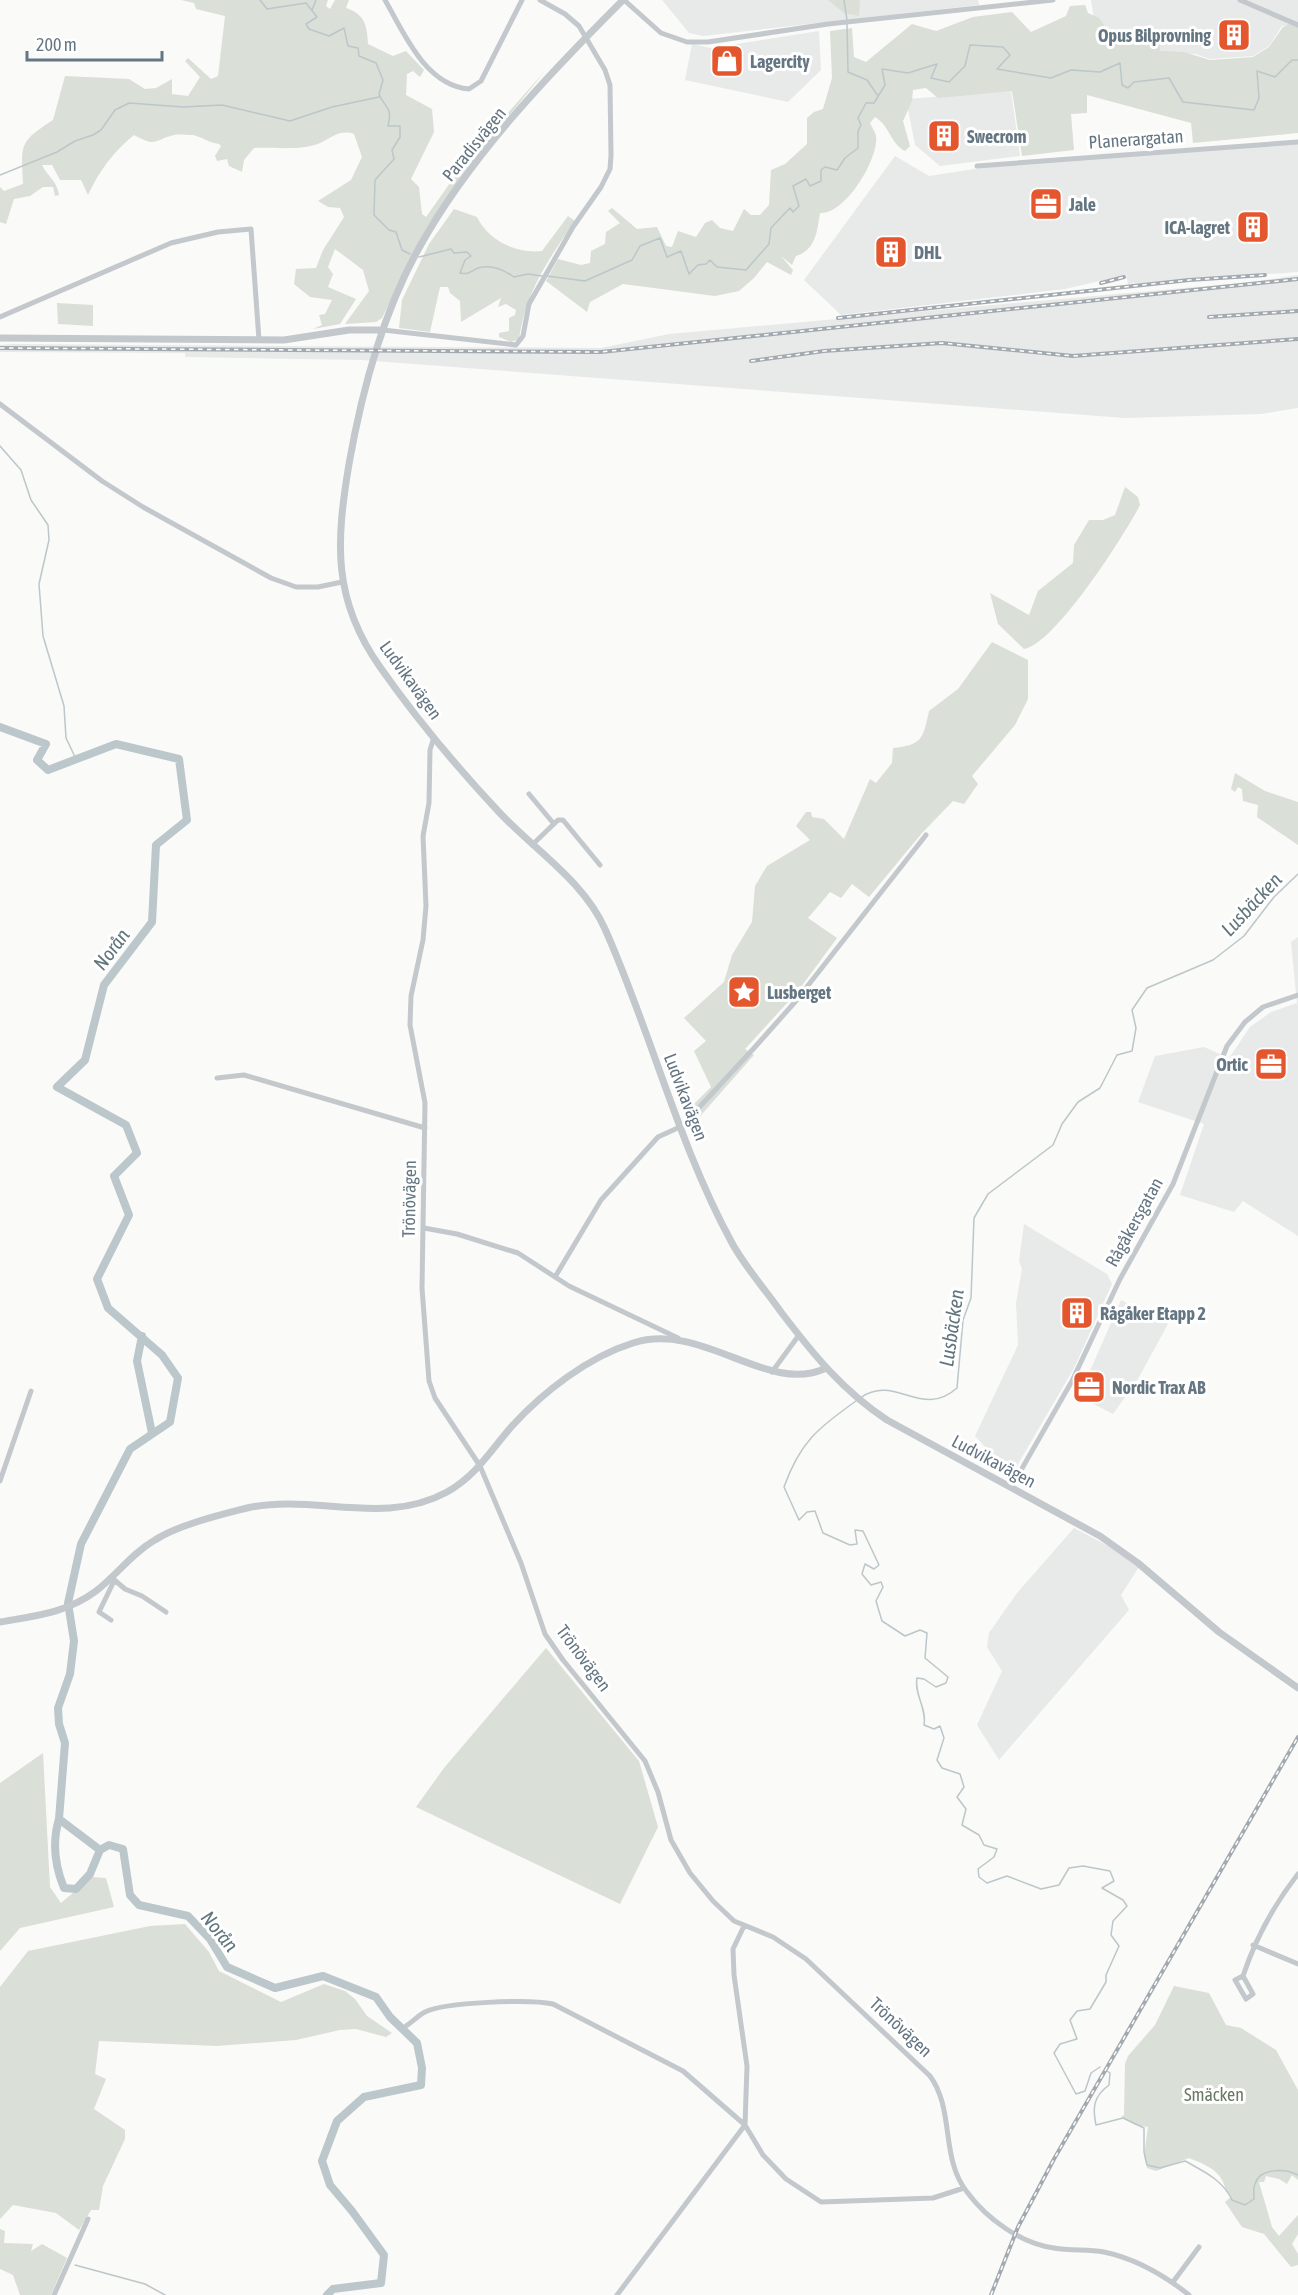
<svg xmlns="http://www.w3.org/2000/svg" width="1298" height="2295" viewBox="0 0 1298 2295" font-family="'Asap Condensed',sans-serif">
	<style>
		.built { fill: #e8e9e9 }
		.green { fill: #dadfd7 }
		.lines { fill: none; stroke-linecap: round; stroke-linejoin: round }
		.stream { stroke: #bbc7cb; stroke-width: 1.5 }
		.river { stroke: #bbc7cb; stroke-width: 8 }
		.minor { stroke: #c3c8cc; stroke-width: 5 }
		.tertiary { stroke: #c3c8cc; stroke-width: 7 }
		.rail-casing { stroke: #a2aab0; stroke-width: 4 }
		.rail { stroke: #fff; stroke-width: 1.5; stroke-dasharray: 4.5; stroke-linecap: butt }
		.labels { text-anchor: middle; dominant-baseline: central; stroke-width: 6; stroke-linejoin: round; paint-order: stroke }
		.poi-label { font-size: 18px; font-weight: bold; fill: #657683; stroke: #fff; text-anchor: start }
		.street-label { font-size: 18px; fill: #657683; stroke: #fff }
		.park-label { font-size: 18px; fill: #687a64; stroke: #fff }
		.water-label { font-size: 20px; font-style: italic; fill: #60757c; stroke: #fff }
	</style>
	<rect width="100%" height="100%" fill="#fafaf8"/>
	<path class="built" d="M662,0H978L979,5L703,36L689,33Z
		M1091,0H1298V23L1282,26L1269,46L1253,56L1210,59L1195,54L1162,53L1150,37L1097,39Z
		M819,31L821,70L788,102L685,80L692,44L711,48Z
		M1011,91L1020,156L940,166L915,145L906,99Z
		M1298,142V272L1128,284L1126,275L1065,289L841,315L804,280L895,156L929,176L1000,165Z
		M1298,275V408L1261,414L1125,418L361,360L185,357V353H181L0,352V345L13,344L601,348L669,334L1251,282Z
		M1298,937V1236L1243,1201L1234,1212L1180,1195L1204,1124L1138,1102L1155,1056L1204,1047L1229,1058L1250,1027L1271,1012L1297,1003L1291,942Z
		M1024,1224L1107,1274L1112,1284L1074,1368L1014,1471L997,1460L975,1436L1018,1345L1016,1303L1022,1269L1019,1261Z
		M1121,1300L1168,1324L1138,1379L1113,1414L1076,1395L1090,1371Z
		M1074,1528L1112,1548L1139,1567L1121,1595L1129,1610L999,1760L977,1725L1002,1671L987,1647L989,1633L1017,1593Z"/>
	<path class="green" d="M181,0H328L326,6L330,9L335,0H349L346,8C365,14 367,26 368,44L393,56L406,51L424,70L420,77L413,71L407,74L406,95L432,109L434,132L411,179L419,187L422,214L426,217L467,159L545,71L466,169L428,226L382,318L376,322L345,324L369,291L363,270L335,249L328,267L333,274L328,287L356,299L340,324L313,329L322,325L319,315L325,314L332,300L310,297L294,284L296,269L316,268L323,250L344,217L340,208L328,207L318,201L351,180L362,157L354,134C340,129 331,138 320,143C302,151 274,147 254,148L244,160L242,172L229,166L227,159L217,161L215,156L221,146L219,144C209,143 200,136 193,135C188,135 178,134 174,135C153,140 158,148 134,135C114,151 99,171 88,195L81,180H60L52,165H42C48,177 57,181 59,195L55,196L53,187H43L30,196L14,199L6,224L0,222V187L4,191L23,184C21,144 19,142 53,120L65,76L129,79L145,89L156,88L172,79V94L188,96L200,77L185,61L188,58L211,79L218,76L225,16L196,9L194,3Z
		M828,0H860L859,16L844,13Z
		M1085,5L1088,13L1099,18L1110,34L1127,33L1135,39L1160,36V51L1184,52L1210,60L1253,57L1269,47L1283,27L1291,23L1298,26V133L1193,143L1191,123L1087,95V113L1071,114L1074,150L1022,156L1012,91L938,98L926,88L913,90L912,101L903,121L910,146L905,151C890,143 890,126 875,117L870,123C872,127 875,132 876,136C879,159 845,215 820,213C817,231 816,250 796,256L792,265L781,256L793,270L791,275L767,262L754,278L739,291L715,296L623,284L590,302L587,312L546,281L558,259L581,265L590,263L591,251L605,244L606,232L620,223L608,211L612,208L637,229L657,227L666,246L672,247L678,231L696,237L705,223L712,220L720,228L733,231L744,209L751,215H760L769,205L771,170L785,164L807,144V118L814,112L823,109L832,78L830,31L852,28L854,57L866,62L912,24L936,31L973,17L1012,12L1031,32L1066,16L1070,6Z
		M454,209L477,217C488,240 516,254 542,251L568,216L575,221C548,260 526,291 519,339L511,342L499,337V333L509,331V318L515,315L516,310L506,304L498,307L501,298L461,322L460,301L450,293L448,287H440L430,332L399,328L402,300L429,244Z
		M57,303L93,305V326L58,324Z
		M1125,487L1138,497L1140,505C1124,536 1055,644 1024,649L998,624L990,593L1029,615L1038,591L1073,563L1074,545L1089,520H1103L1115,515Z
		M992,642L1028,660V699L1015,725L972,776L978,784L964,804L953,801L922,833L869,897L852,884L841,898L830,892L808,918L837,938L798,991L745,1049L754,1055L688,1130L684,1114L711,1087L694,1051L706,1041L684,1018L724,982L732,955L752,922L755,886L767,866L810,840L796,826L806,812H811L812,817L824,819L844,839L870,779L876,783L892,763L893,748C922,745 923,739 929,711L958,689Z
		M1235,773L1265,791L1298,802V845L1257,817L1258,805L1243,801L1242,789L1238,787L1235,792L1231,789Z
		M546,1648L639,1761L658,1827L620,1904L416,1807L444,1768Z
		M43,1753L50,1887L61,1903L92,1877L106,1878L114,1907L20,1928L0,1951V1783Z
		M185,1924L209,1952L219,1971L281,2002L324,1984L345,1991L355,1999L367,2016L392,2033L386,2037L356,2029L340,2030L296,2040L216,2046L99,2041L95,2074L106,2079L94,2109L125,2130V2139L103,2186L99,2210H91L79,2230L56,2213L13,2205L0,2219V1987L28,1951L150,1926Z
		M1174,1986L1209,1993L1226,2025L1241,2028L1276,2050L1298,2090V2180L1292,2175L1287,2184L1279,2179L1266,2176L1264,2182H1259L1272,2227L1279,2236L1298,2215V2234L1292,2244L1298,2254V2265L1291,2267L1264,2234L1242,2227L1225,2202L1231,2197C1224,2190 1226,2187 1222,2180C1216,2168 1201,2163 1189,2158L1156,2171L1147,2168L1144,2156L1148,2127L1135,2125L1121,2117L1124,2115L1125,2064L1128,2056L1155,2025Z
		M0,2229L5,2231L4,2243L33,2244L31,2251L42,2244L67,2258L51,2295H20L13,2275L0,2269Z"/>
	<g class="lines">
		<path class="stream" d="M260,0L267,9L306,3L317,17L306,24L309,29L329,36L344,28L348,46L358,48L359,56L376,63L383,80L379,94C385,109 393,106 388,126H400V137L392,150L394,159L375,180L374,215L389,230L396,232L402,250L410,254
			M844,0L847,20
			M312,10L316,0
			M847,24L848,72L867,80L878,96
			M0,175L57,152L75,141L93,135L101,130L115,110L129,103L183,107L222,105L290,121L332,107L379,97
			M419,257L451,249L454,253L467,252L471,256L465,260L460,273C469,275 471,271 478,268C492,264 504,270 514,277L528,274L542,276
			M547,276L585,281L632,260L640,246L660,238L667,257L681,251L689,274L698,265L706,264L710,260L717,267L746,270L769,244L771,228L790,208L793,212L799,206L793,186L806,179L810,186L821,181V170L825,167L837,170L845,158L858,148V131L861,125L858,118L866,103H874L885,85L882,69L908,73L937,64L931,78L949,82L965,66L970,45L1003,47L1010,55L997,69L1051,78L1071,70L1100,72L1120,63L1122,85L1128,88L1134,82L1169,78L1183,102L1254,110L1259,98L1257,71L1275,77L1292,60H1298
			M0,446L21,470L31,500L48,525L49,540L39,584L43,636L64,706L66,738L76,759
			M860,1398C896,1373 921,1420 957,1388L963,1320L971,1298L974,1218L988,1194L1053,1145L1062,1124L1078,1102L1100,1088L1117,1055L1132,1051L1136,1028L1132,1010L1147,988L1213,960L1244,936L1274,897L1298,874
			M856,1401C818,1428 800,1442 784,1487L799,1520L807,1512L815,1511L823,1533L850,1545L857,1544L855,1530L863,1531L879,1565L874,1569L865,1564L862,1574L871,1585L881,1582L883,1587L876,1601L882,1621L905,1636L920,1630L927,1633L925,1658L948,1677L946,1683L936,1687L924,1679L917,1678C914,1695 927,1708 924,1725L934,1729L940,1726L944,1738L937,1760L942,1768L960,1774L964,1787L957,1797L966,1809L962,1825L979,1835L984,1845L997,1849L994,1857L978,1869L979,1877L987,1883L1007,1876L1041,1889L1059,1885L1069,1868L1083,1866L1110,1871L1114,1881L1102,1888L1123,1900L1127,1906L1113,1921L1111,1935L1119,1946L1106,1975V1982L1090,2009L1077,2011L1070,2020L1077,2039L1060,2044L1054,2053L1076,2094L1085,2091L1091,2073L1100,2067
			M1107,2071L1110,2073L1109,2085C1094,2096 1092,2107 1096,2125L1123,2118L1144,2128V2152L1147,2165L1160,2168L1185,2161C1203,2171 1223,2180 1232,2200L1245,2205L1254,2199C1254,2195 1253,2188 1255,2184C1260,2167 1286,2169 1298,2175
			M75,2265L145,2284L165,2295"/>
		<path class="river" d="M0,727L46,744L37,760L48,770L116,744L179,759L187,820L156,845L152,922L104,985L85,1060L57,1087L126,1125L137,1153L114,1176L129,1215L97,1279L108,1308L162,1355L178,1378L170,1422L130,1449L81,1544L68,1603L74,1641L70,1674L58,1708L59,1724L65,1743L59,1819L100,1850L109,1845L123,1849L130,1895L139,1905L188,1916L210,1939L227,1967L275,1988L323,1976L376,1997L390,2017L417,2043L422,2068L421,2085L364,2097L337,2121L322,2161L330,2185L352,2211L384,2255L381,2283L333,2289L327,2295
			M142,1336L137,1361L152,1433
			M59,1819C52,1842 55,1866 64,1888L76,1889L90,1874L100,1850"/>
		<path class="minor" d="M385,0C404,33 425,85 469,89L481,81L522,0
			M624,0L661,33L687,42H708L828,24L1053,0
			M1240,0L1298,25
			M977,166L1298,142
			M0,317L171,243L218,232L251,229L259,340
			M383,330L516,345L523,336L529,304L573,227L601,187L610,169L611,155L610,85L605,70L579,26L565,14L540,0
			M0,404L102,481L143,507L271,578L296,587H318L342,582
			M434,737L430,750L429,803L423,836L426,906L423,940L411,996L410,1025L425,1103L422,1288L429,1381L435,1398L480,1466L521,1563L545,1634L563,1660L645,1761L658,1792L671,1840L690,1873L713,1901L734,1921L773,1937L806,1959L930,2076C955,2110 940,2158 967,2192C987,2219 1020,2243 1054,2248C1071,2251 1088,2249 1104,2252C1137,2259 1164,2275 1189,2295
			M529,794L554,824
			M532,845L558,820H563L600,865
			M217,1078L244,1075L425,1128
			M424,1228L457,1234L518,1253L569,1286L678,1338
			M555,1277L601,1200L658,1137L682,1126L755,1047L795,1002L926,835
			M772,1372L799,1335
			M0,1481L31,1391
			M1012,1486L1072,1381L1120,1279L1173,1184L1227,1046L1245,1022L1263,1007L1298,995
			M111,1577L125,1589L142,1596L166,1612
			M111,1620L99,1612L114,1581
			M744,1926L733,1949L734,1975L747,2066L745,2125L763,2155L786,2179L821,2202L933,2198L964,2188
			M1253,1945L1298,1964
			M1243,1976L1253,1994L1246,1999L1235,1980L1243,1976C1256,1937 1273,1906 1298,1874
			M406,2026C412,2022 419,2015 425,2012C445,2002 530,1999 553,2004L683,2071L745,2125L617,2295
			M1173,2282L1199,2247
			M54,2295L88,2219"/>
		<path class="tertiary" d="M623,0C550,73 469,157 419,248C382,314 362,390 349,464C336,542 332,599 380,667C415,717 456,766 498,811C534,850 583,880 605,929C651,1032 678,1144 732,1243C745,1267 765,1289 781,1312C813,1354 843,1391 887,1420L1100,1536L1138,1563L1219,1632L1298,1688
			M0,338L284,340L349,330H383
			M0,1622C34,1616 67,1613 96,1591C117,1575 132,1553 155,1540C178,1525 220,1515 247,1508C314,1493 383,1527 447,1492C476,1476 491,1450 512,1426C543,1392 588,1357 633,1343C702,1321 766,1394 824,1369"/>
		<defs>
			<path id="rail" d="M1101,283L1124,277
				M1209,317L1298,311
				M838,318L1189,280L1265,275
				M0,348L601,352L1298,279
				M751,361L824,351L942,343L1073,356L1298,339
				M991,2295L1018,2227L1054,2159L1298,1737"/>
		</defs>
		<use href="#rail" class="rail-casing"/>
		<use href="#rail" class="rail"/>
	</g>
	<defs>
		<symbol id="building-square" viewBox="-11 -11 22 22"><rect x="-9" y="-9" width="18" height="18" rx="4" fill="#e4572e" stroke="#fff"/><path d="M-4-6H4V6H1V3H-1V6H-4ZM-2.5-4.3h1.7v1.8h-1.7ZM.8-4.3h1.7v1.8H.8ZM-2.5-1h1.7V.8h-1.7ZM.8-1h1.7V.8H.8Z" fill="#fff"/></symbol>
		<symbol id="shop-square" viewBox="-11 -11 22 22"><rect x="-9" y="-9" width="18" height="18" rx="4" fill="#e4572e" stroke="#fff"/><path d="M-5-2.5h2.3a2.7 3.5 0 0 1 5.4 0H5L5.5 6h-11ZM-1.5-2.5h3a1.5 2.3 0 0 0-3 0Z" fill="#fff"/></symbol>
		<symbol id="office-square" viewBox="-11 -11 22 22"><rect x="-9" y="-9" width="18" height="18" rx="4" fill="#e4572e" stroke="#fff"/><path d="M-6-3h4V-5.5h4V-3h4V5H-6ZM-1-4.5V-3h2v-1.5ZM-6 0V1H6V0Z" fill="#fff"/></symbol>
		<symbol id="sight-square" viewBox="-11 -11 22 22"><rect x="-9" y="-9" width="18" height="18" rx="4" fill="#e4572e" stroke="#fff"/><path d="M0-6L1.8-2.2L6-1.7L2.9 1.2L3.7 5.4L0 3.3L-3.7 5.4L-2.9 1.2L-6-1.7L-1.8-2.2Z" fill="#fff"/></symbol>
	</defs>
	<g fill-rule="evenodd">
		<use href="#building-square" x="1215" y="16" width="38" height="38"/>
		<use href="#shop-square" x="708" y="42" width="38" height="38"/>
		<use href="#building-square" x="925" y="117" width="38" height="38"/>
		<use href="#office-square" x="1027" y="185" width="38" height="38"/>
		<use href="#building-square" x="1234" y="208" width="38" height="38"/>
		<use href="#building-square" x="872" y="233" width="38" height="38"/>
		<use href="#sight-square" x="725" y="973" width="38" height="38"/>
		<use href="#office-square" x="1252" y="1045" width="38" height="38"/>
		<use href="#building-square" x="1058" y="1294" width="38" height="38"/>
		<use href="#office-square" x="1070" y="1368" width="38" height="38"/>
	</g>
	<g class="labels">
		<g class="poi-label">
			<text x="1211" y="35" text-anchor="end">Opus Bilprovning</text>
			<text x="750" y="61">Lagercity</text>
			<text x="967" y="136">Swecrom</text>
			<text x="1069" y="204">Jale</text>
			<text x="1230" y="227" text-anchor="end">ICA-lagret</text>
			<text x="914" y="252">DHL</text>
			<text x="767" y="992">Lusberget</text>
			<text x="1248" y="1064" text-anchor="end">Ortic</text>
			<text x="1100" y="1313">Rågåker Etapp 2</text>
			<text x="1112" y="1387">Nordic Trax AB</text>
		</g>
		<g class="street-label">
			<text transform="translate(1136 139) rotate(-4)">Planerargatan</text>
			<text transform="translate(474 144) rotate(-51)">Paradisvägen</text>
			<text transform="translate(411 680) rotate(54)">Ludvikavägen</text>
			<text transform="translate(686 1097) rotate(69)">Ludvikavägen</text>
			<text transform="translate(409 1199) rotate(-89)">Trönövägen</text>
			<text transform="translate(1134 1222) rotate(-61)">Rågåkersgatan</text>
			<text transform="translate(994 1461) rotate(28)">Ludvikavägen</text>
			<text transform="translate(584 1658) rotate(53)">Trönövägen</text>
			<text transform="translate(901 2027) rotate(43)">Trönövägen</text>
		</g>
		<g class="park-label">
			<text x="1214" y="2094">Smäcken</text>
		</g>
		<g class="water-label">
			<text transform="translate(1251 904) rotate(-47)">Lusbäcken</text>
			<text transform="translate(111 949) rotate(-53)">Norån</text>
			<text transform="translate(951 1328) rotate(-82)">Lusbäcken</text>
			<text transform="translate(220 1931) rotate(51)">Norån</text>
		</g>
	</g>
	<path d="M27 51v9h135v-9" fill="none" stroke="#657683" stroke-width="3"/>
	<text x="36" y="51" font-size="18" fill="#657683" stroke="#ffffff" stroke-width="4.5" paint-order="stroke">200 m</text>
</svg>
